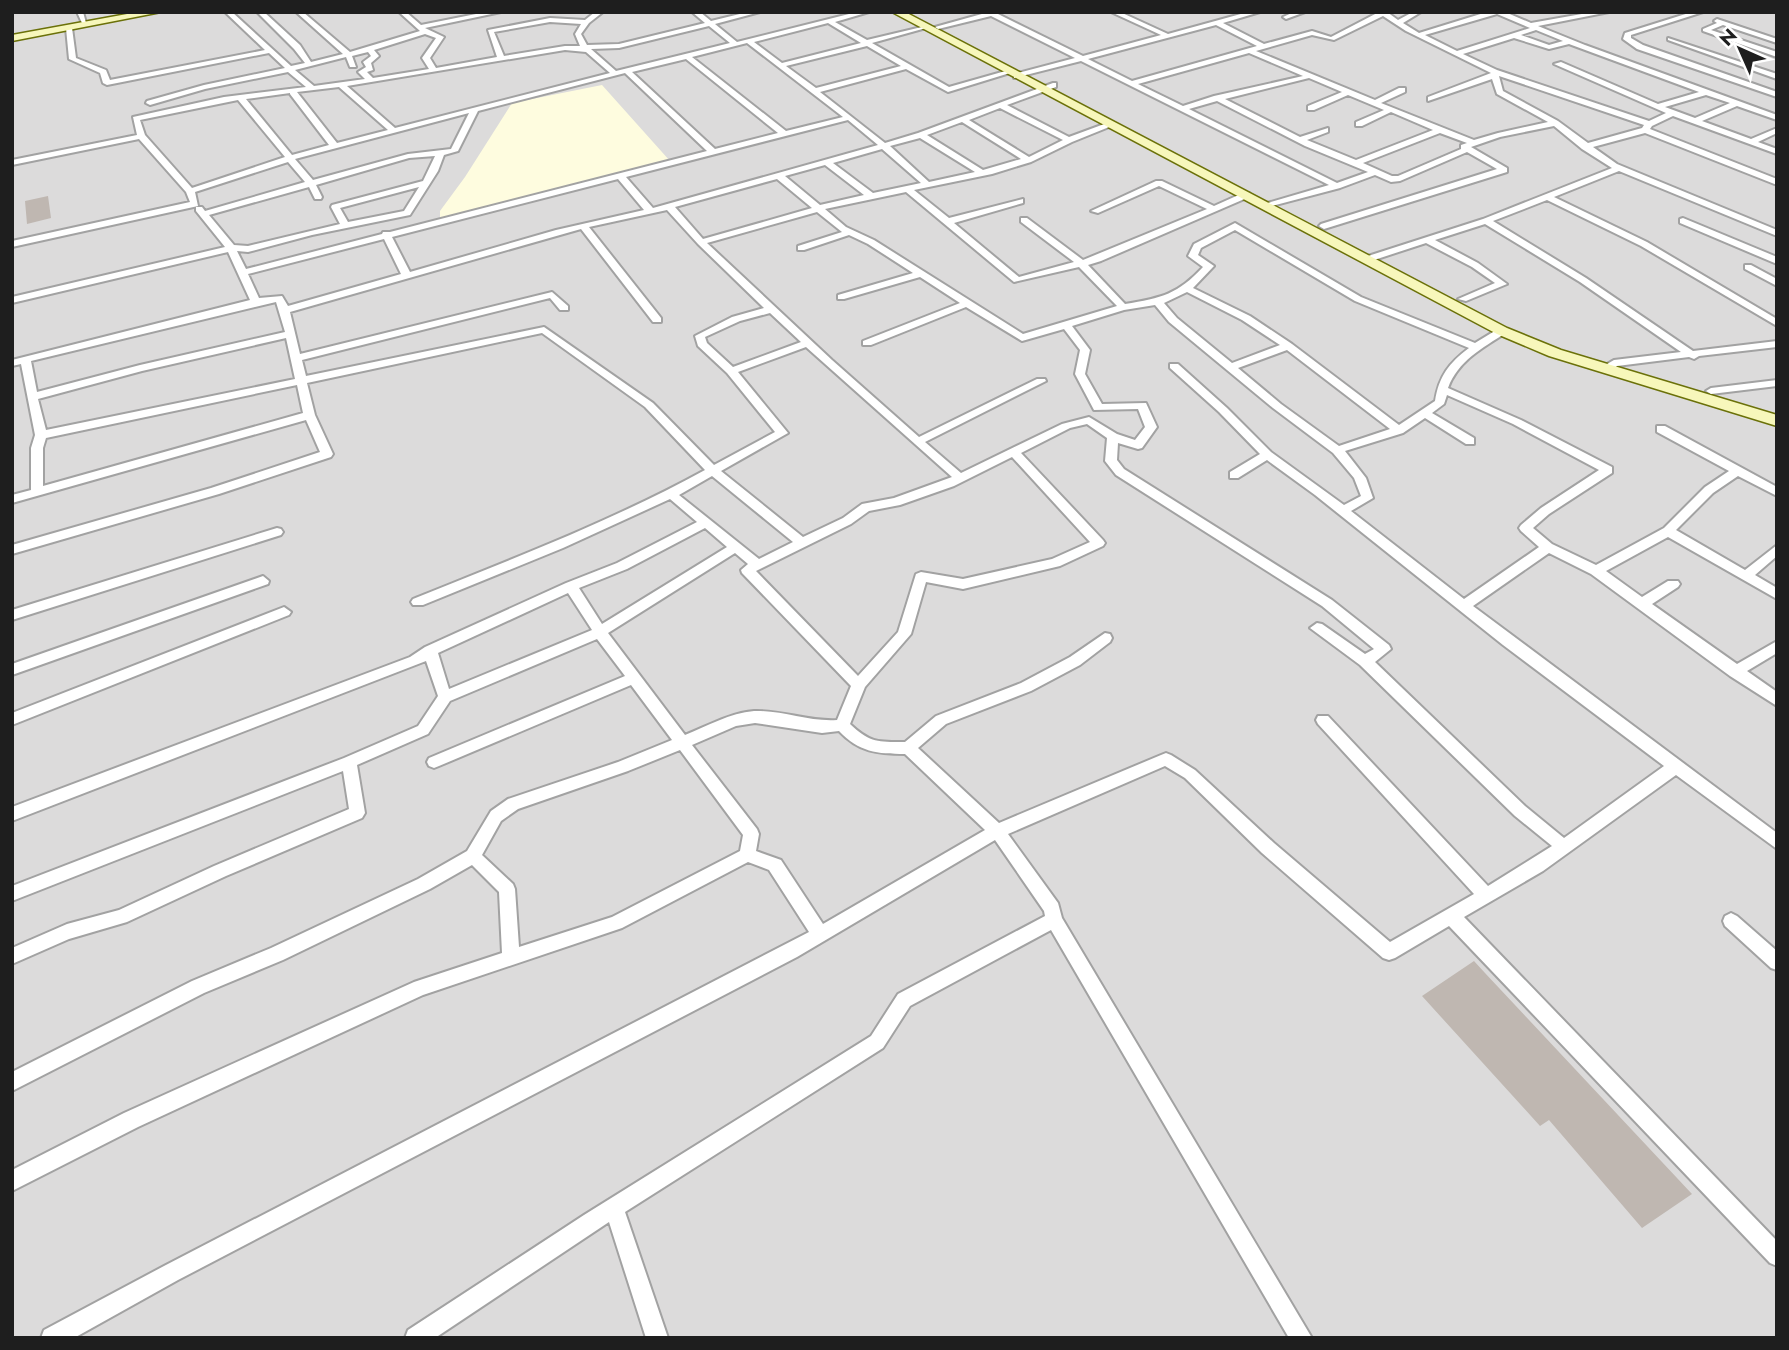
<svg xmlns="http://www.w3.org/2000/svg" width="1789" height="1350" viewBox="0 0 1789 1350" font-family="Jost,sans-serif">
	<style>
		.residential { fill: #dcdbdb }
		.education { fill: #fefcdf }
		.building { fill: #bfb7b1 }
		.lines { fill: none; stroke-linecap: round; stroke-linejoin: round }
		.minor-casing { stroke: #a2a2a2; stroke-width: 4 }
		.secondary-casing { stroke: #6b7109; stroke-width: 3 }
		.minor { fill: #fff; fill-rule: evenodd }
		.secondary { fill: #f7f7bb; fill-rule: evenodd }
	</style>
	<rect width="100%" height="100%" fill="#efebe5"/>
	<path class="residential" d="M12,12H1777V1338H12Z"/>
	<path class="education" d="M602,85L670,161L440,220V211L465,177L512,103Z"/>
	<path class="building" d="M48,196L51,218L27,224L25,201Z
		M1474,961L1485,973L1692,1194L1642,1228L1549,1120L1540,1126L1422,996Z"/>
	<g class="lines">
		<defs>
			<path id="minor" d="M77,12H83L86,23H82Z
				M225,12H232L291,66L305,63L294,49L257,12H264L300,45L311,62L343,54L296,12H303L350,52L420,31L399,12H406L421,25L486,12H501L425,28L444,37L430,58L436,68L497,57L488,30L550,18L585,20L595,12H603L589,23L581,34L587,45L619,44L705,23L692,12H700L711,21L748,12H760L715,24L737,42L857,12H869L835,22L867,40L926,26V28L872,43L949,87L1009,70L1013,72L948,92L906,69L820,92L885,143L918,133L1053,83H1056V87L1007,105L1069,137L1107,123L1114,125L1072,142L1031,162L992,174L914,190L949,218L1023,199V203L954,223L1019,277L1074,262L1021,222V218H1027L1083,260L1207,209L1159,186L1098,213L1091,211L1156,181H1162L1214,206L1243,193H1249V197L1101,261L1088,265L1125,304C1162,298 1178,294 1203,267L1188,256L1194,244L1235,223L1361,297L1475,343L1498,329H1506V333C1482,348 1458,361 1448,388L1521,420L1612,467V473L1549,514L1533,528L1552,544L1596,565L1664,528L1705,487L1729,471L1657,432V426H1665L1777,487V496L1738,476L1713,493L1676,530L1745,570L1777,545V556L1755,575L1777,588V599L1668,537L1606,571L1642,597L1668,581H1678L1680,584L1678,587L1652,604L1737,664L1777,641V653L1747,671L1777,692V706L1730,676L1591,574L1549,553L1473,606L1777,833V849L1676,775L1543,871L1464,917L1777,1241V1266L1770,1263L1449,926L1395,958L1389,960L1383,958L1262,853L1185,778L1165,766L1008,834L1058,903L1062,918L1312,1338H1289L1051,930L910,1006L883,1048L625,1212L668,1338H646L609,1222L435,1338H405L408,1330L584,1215L871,1036L898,994L1045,916L1044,911L995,840L797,957L178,1280L74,1338H41L44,1330L164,1266L809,932L769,870L748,862L622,928L423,995L138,1127L12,1191V1170L124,1113L414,982L502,953L499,892L472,865L430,889L283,960L204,993L12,1091V1072L192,981L271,948L418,879L467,851L491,811L508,799L618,762L672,740L631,685L439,766L434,768L429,766L427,762L429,758L625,676L597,639L450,701L428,734L357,765L365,813L362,818L226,876L127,922L69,939L12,964V948L67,924L119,910L214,866L349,809L343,771L12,901V886L344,758L418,726L438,696L426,661L12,821V807L410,657L425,647L566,583L617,563L697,522L670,499L563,548L423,605H413L411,602L413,599C512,559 612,521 705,470L645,407L542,333L307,383L315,415L333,454L331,457L219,494L12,554V545L211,488L320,452L306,420L12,503V495L31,490V448L35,435L21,364L12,366V360L250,300L228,252L12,303V297L225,247L196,211V207H202L205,211L305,182L288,162L195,192L198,206L12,247V241L190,202L186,192L139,139L12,165V160L137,135L133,117L224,97L306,87L288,72L205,89L150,105L146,103L147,101L204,85L285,68L269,53L107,85L103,83L100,73L69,59L66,28L69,26L72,28L76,58L106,70L110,80L265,50ZM550,22L581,24L575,34L580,46H565L504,56L494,32ZM828,23L861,43L782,63L754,42ZM709,26L730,43L616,71L591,49L619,48ZM425,34L436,38L422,58L429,69L373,78L367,72L373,70L371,63L379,56L374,50ZM747,43L843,117L786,131L692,57ZM867,46L901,66L816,88L786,66ZM565,50L586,52L610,73L395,128L347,86ZM368,52L371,56L363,62L366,67L358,72L365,79L314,86L295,70L346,57L350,67H356L352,56ZM686,59L778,133L715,149L632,72ZM625,73L707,151L390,232H383L382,234L246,269L237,251L248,252L312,235L410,215L438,171L444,155L458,151L478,111ZM339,87L388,130L337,143L297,92ZM290,93V94L329,145L292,155L246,99ZM238,100L285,157L192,188L145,135L140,120ZM1000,108L1063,140L1029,157L969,120ZM469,113L451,149L408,154L313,180L295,159ZM848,120L878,145L653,208L626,177ZM962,122L1021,159L983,170L927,135ZM920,138L975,172L929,182L890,146ZM882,149L921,183L873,193L833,163ZM435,156L423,181L332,205L331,207L340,224L248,246L234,245L209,215L309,187L315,199H321L322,197L316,185L409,158ZM825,165L864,195L820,205L785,176ZM618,179L644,210L556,230L410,272L392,237ZM777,179L812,208L703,239L675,207ZM419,187L404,211L348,222L340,208ZM906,192L1014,282L1079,267L1117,306L1023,334L874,240L846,227L825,209ZM667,210L698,244L764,308L732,317L695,336L698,346L727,373L775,432L714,465L653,403L544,327L306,376L302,360L550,298L560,310H568V306L552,292L300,354L290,312L581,229L653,322H661V318L589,227ZM817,212L842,232L798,246V250H804L849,235L868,244L913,273L838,295V299H844L920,277L960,303L863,341V345H871L966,307L1022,341L1064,329L1080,350L1075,374L1094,410L1138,409L1145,427L1135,440L1117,434L1089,417L1062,424L961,473L925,442L1046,381L1045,379H1037L919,437L832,360L707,243ZM1235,230L1355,301L1469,348C1449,363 1439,376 1435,401L1399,425L1292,344L1250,316L1193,288L1214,266L1198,255L1201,248ZM384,239L401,274L288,306L282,296L259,298L248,274ZM1187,292L1242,320L1280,345L1232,363L1177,318L1164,303ZM276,302L285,332L140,365L37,392L31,361ZM1155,305L1169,322L1273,408L1333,453L1354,478L1361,496L1344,505L1271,452L1227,408L1178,364H1170V368L1219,412L1260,454L1230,472V478H1238L1267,460L1315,495L1503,645L1664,766L1564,838L1525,806L1375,662L1391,649L1389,645L1332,600L1124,469L1117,460L1118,443L1138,449L1142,448L1157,427L1146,403L1102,404L1085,374L1090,350L1072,326L1124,310ZM770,313L801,342L733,367L707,343L705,337L740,321ZM286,338L295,379L46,430L38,399L142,371ZM806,347L952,477L894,498L862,504L843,518L803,537L721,471L788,433L738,372ZM1287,350L1390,429L1339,446L1281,404L1238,368ZM297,385L303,413L43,486V448L46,438ZM1447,395L1513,424L1599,470L1541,508L1521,525L1519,528L1521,531L1539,547L1464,599L1351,511L1373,498L1366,478L1345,451L1403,433L1425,418L1466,444H1474V438L1432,413L1444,404ZM1087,424L1107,438L1105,461L1116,475L1322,606L1374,649L1365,654L1322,624L1317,623L1310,628L1360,665L1515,816L1552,846L1488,886L1328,716H1318L1316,720L1318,724L1474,894L1390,942L1274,843L1195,770L1171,755L1166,753L1161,755L999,823L918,748L946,724L1031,691L1080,665L1110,642L1112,638L1110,634L1105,633L1070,657L1021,683L936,716L905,742C878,742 870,743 850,724L865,687L911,634L926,582L963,589L1060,566L1103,546L1105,543L1103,540L1021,453L1070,428ZM1012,457L1090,542L1052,559L963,579L921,572L916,574L898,632L858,676L756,571L851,524L869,511L900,505L954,486ZM712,476L793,542L759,559L679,495ZM705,528L727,547L602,624L579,588L627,569ZM735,553L748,564L741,570L742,573L851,686L837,720C809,722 782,710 754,711C730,713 707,726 685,735L608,633ZM568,593L592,630L449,689L438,653ZM755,723L822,733L839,731C859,752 877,754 905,754L985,830L823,924L781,860L756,851L759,834L757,829L692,745L736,726ZM680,750L743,835L740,851L612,917L519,947L515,889L513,884L482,855L501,821L518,809L628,771Z
				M989,12H1001L998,14L1083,56L1161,35L1111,12H1120L1168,34L1248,12H1260L1223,23L1264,44L1312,31L1331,37L1379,12H1387L1398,20L1413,12H1421L1403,23L1419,33L1487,12H1505L1531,23L1593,12H1609L1538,26L1585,45L1777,115V120L1737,106L1702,121L1751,139L1777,128V133L1758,142L1777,149V154L1673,116L1652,126L1650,129L1777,179V185L1645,133L1593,147L1617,164L1777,230V236L1619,171L1554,197L1647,242L1777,319V326L1641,246L1547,200L1493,221L1586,278L1693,351L1777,341V347L1699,356L1694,359L1689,357L1617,366L1610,371H1602V367L1614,360L1681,352L1580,282L1485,224L1435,240L1478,263L1507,284L1466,301L1458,299L1495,283L1472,267L1426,243L1371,261H1365V257L1483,219L1612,168L1582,149L1554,126L1500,137L1471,147L1507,168V172L1324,229L1319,226L1321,224L1497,169L1467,152L1400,181L1391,182L1375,175L1340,188L1264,208V204L1329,185L1081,61L1014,78V74L1075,58L991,16L938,29L935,27ZM1497,14L1530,28L1457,51L1425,35ZM1383,16L1406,31L1491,73L1428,97V101L1492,79L1497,94L1548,122L1498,133L1474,140L1381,103L1405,92V88H1399L1375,100L1256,51L1312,35L1334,40ZM1216,25L1257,46L1132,81L1088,59ZM1536,30L1563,41L1549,45L1521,35ZM1514,38L1549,49L1569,44L1699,92L1658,104L1561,62L1554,64L1666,113L1649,121L1497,70L1463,54ZM1249,53L1303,76L1214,96L1183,106L1138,84ZM1499,76L1644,125L1642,128L1588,143L1558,121L1503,91ZM1309,78L1342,92L1308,106V110H1314L1348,95L1384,110L1356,122V126H1362L1391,112L1433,130L1356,160L1307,140L1328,132V128L1300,137L1225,99ZM1706,95L1730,103L1695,118L1665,107ZM1217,101L1305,146L1368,172L1337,183L1189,109ZM1440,133L1467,143L1461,145V149L1398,176H1392L1363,163Z
				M1294,12H1305L1286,19L1283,17Z
				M1692,12H1703L1631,35V38L1643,45L1777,92V97L1637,49L1623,39L1625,33Z
				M1717,19L1777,39V43L1723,25L1711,30L1777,52V57L1703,31V29L1717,23L1714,21Z
				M1668,38L1777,74V79L1668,40Z
				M1683,218L1777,257V264L1680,223V219Z
				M1745,265H1751L1777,279V286L1745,269Z
				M1777,380V386L1711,394L1706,391L1711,388Z
				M277,528L281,529L283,532L281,535L12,620V610Z
				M263,576L269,581L268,584L12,675V664Z
				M284,607L291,612L289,615L12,725V713Z
				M1731,913L1737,916L1777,951V970L1771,968L1725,926L1723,921L1725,916Z"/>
			<path id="secondary" d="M138,12H161L12,41V35Z
				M892,12H905L1507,328L1561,350L1777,415V426L1549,356L1497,334Z"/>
		</defs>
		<use href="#minor" class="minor-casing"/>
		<use href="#secondary" class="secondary-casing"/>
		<use href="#minor" class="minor"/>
		<use href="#secondary" class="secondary"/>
	</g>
	<rect width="1789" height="1350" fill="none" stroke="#1e1e1e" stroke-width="28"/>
	<g transform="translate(1740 49) rotate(315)" stroke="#ffffff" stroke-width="5" paint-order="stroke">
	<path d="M0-5L12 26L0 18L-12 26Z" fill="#1e1e1e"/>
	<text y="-10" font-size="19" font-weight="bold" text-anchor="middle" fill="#1e1e1e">N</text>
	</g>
</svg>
